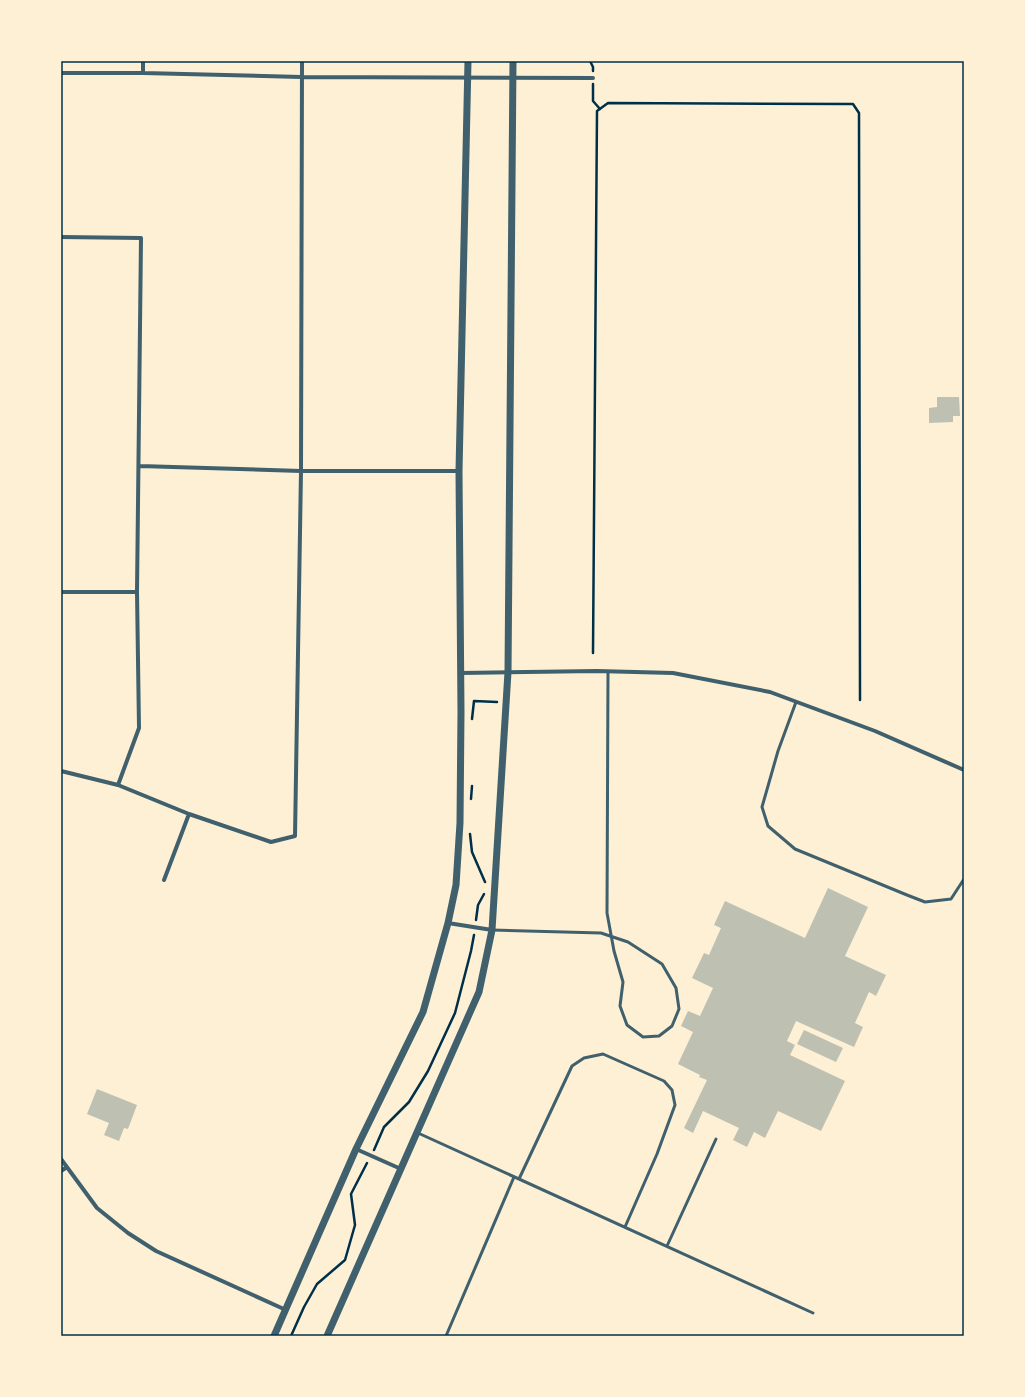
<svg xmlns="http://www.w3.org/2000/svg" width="1025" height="1397" viewBox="0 0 1025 1397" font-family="'DejaVu Sans',sans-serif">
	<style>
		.building { fill: #bec0b2 }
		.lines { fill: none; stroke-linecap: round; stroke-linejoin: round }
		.path { stroke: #003049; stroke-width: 2.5 }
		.service { stroke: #3f606c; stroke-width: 3 }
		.minor { stroke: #3f606c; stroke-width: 4 }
		.tertiary { stroke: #3f606c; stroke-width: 7 }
		.neatline { fill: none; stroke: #003049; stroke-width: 1.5 }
	</style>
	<rect width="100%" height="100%" fill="#fdf0d5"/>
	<path class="building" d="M937,397H959L960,416H953V422L929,423V408L937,407Z
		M828,888L868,907L845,956L886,975L876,996L869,992L855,1023L863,1027L854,1047L796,1021L787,1041L795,1045L790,1055L845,1081L821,1131L778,1111L765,1138L754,1132L747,1147L733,1140L739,1128L703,1111L693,1133L684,1128L707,1080L699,1077L700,1075L678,1064L693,1032L681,1026L688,1011L700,1016L713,988L692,978L704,953L709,955L721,928L714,925L725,901L805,938Z
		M804,1030L843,1048L836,1062L797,1044Z
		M97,1089L137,1105L128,1129L124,1128L119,1141L104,1135L109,1123L87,1114Z"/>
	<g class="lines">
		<path class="path" d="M590,61L593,67V71
			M593,84V101L600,109
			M593,653L597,111L608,103L853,104L859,113L860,700
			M472,719L474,701L497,702
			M471,799L472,786
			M470,834L472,852L485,882
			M476,920L478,905L484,894
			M374,1150L384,1127L409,1102L428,1071L455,1013L471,951L474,935
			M291,1336L304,1307L317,1284L345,1260L355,1225L351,1194L367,1163"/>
		<path class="service" d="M796,702L778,751L762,807L768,826L795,849L907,895L925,902L951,899L964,879
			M492,930L601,933L628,942L662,964L676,988L679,1009L672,1026L659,1036L643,1037L627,1025L620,1006L623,982L614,951L607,913L608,672
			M418,1133L813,1313
			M519,1179L572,1066L584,1058L603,1054L664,1081L672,1090L675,1105L657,1154L625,1227
			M667,1246L716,1139
			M446,1336L514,1177"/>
		<path class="minor" d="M61,73H143L301,77L593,78
			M143,73V61
			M61,237L141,238L137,592L139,728L118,785
			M140,466L301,471H459
			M61,592H137
			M461,673L597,671L673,673L770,692L875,731L964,770
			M61,771L118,785L189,814L271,842L295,836L301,471L302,61
			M164,880L189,814
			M448,923L492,930
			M356,1149L401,1169
			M61,1159L97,1208L128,1233L156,1251L286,1310
			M61,1171L67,1167"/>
		<path class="tertiary" d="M274,1336L356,1149L423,1012L448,923L456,885L460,823L461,712L459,471L468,61
			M327,1336L479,992L492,930L508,672L513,61"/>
	</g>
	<rect width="1025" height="1397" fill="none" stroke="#fdf0d5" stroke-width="124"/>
	<rect x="62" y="62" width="901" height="1273" class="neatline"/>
</svg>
